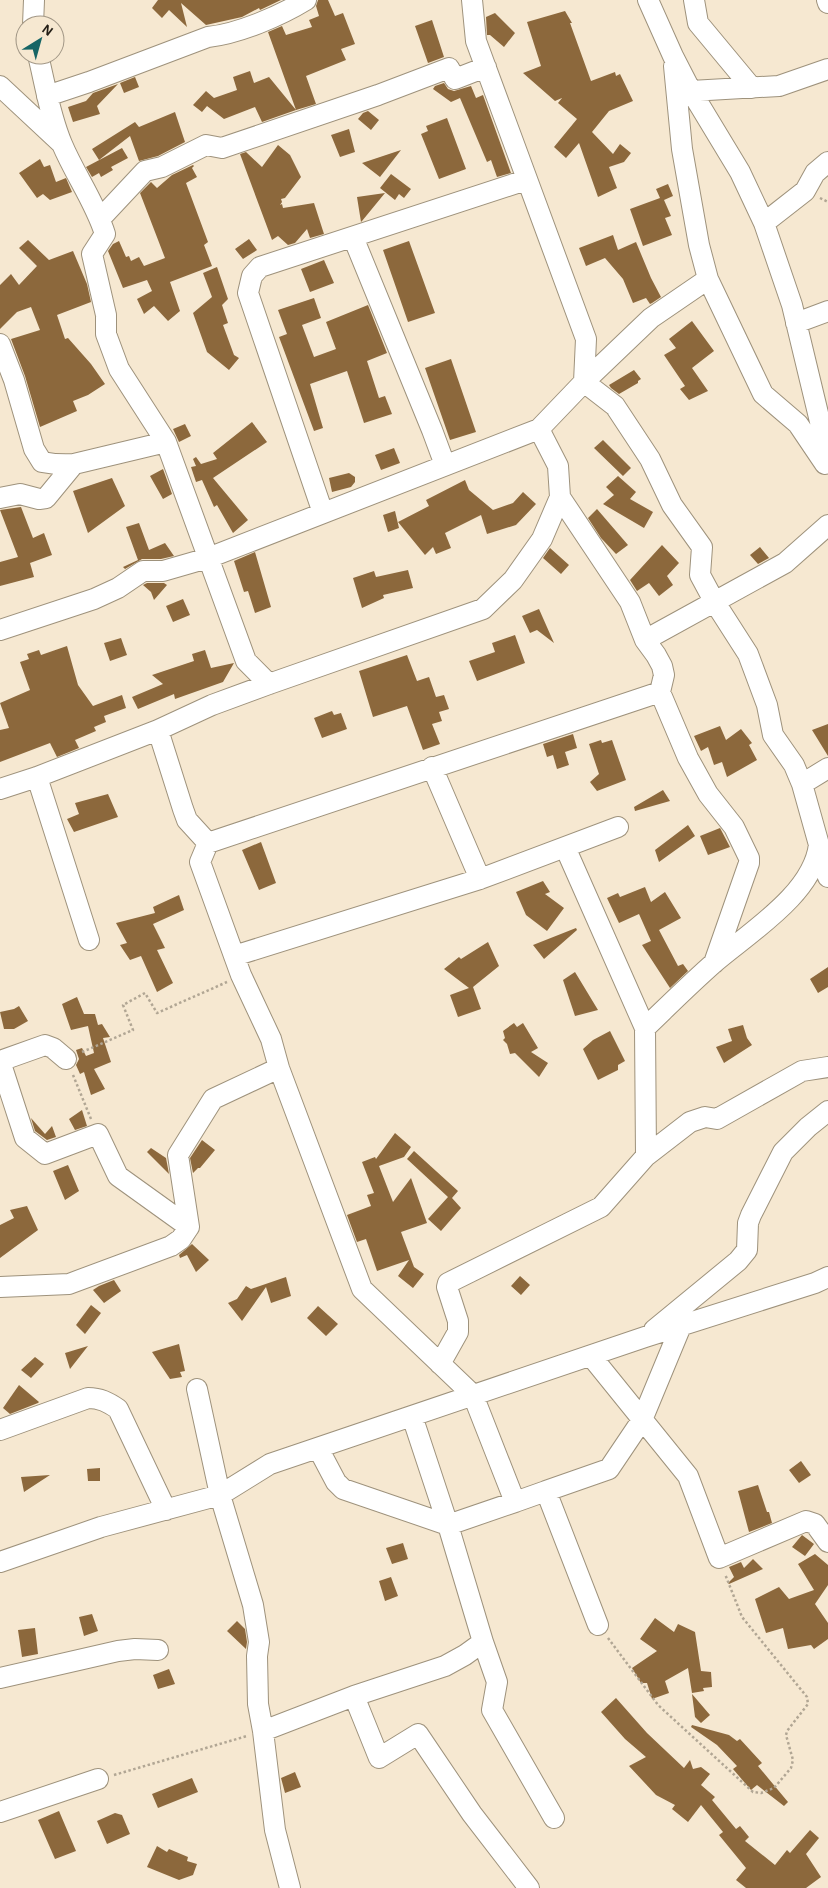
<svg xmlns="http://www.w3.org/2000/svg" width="828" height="1888" viewBox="0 0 828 1888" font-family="'Alegreya Sans',sans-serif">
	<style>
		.building { fill: #8c683c }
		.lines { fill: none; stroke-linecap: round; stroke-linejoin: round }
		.minor-casing { stroke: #9e927c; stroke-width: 22 }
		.path { stroke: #b1a694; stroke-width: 2.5; stroke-dasharray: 2.5 2.5; stroke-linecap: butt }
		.minor { stroke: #fff; stroke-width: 20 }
	</style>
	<rect width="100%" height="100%" fill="#f6e8d1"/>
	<path class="building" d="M158,0H281L260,10L259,8L242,17L206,25L181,3L187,27L169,10L162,18L152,8Z
		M318,0H328L335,16L343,13L355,44L341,49L346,60L306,76L316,104L296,110L268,32L282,26L286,35L312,27L309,20L319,16L316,6Z
		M565,11L572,23H570L591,81L615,72L616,76L620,74L633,101L609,111L592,132L613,154L620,144L631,153L624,162L609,167L617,188L598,197L579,143L566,158L554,147L577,119L558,103L562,98L555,101L523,73L541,66L527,22Z
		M495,13L515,33L504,47L490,35H487L486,17Z
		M432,20L444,57L428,63L415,26Z
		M250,71L254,83L269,77L296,110L262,122L255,107L224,119L207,106L202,112L193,105L206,91L214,98L237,90L233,77Z
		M135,77L139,87L124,93L120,83Z
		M444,83L448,89L454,91L471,86L476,98L483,95L511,173L497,177L491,160L487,162L460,98L451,102L433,89L435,86Z
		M118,84L97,106L100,114L73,122L68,107L86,101L93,93Z
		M368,111L379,120L371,130L358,119L363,113Z
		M175,112L185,142L158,156L139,161L130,136L99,160L92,149L135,122L139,127Z
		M447,118L466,169L439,179L421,134L428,131L426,126Z
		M349,129L355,152L340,157L331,135Z
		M278,145L290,155L301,177L285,198L281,199L282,202L280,205L282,204L283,208L314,203L324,234L310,238L307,229L295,243L288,245L278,236L272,240L240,154L246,152L262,167Z
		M122,148L128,158L111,167L113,170L101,177L99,173L92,177L86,167Z
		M401,150L380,177L362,163Z
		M40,159L44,167L50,165L56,182L66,178L72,192L50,200L43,194L37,198L19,173Z
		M193,165L194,166L192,168L197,177L186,183L208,242L204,245L212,266L170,282L180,311L168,321L154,306L144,314L137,299L152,291L147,280L123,288L108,251L113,244L119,241L126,257L129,256L131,261L139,257L144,266L165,258L140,193L151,182L157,188L172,175Z
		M391,174L411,189L404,198L399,194L395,200L380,188Z
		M668,184L673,196L664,200L671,216L665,218L672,235L643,246L630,209L660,198L656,189Z
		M385,193L362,221L361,222L357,197Z
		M613,235L618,250L636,242L651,278L661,297L652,303L650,304L646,298L633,303L623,279L605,258L586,266L579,248Z
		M249,239L257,250L243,259L235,249Z
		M28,240L49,260L73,251L87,284L91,302L57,315L65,339L68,338L91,364L105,384L88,395L73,401L77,411L40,427L25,376L11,339L40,330L31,307L17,312L0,329V285L11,274L19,285L37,266L19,248Z
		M409,241L435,313L408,322L383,250Z
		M324,260L334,283L310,292L301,269Z
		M217,267L228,299L222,305L228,323L223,325L234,355L239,358L229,370L207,352L193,313L212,297L203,273Z
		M314,298L321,318L302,325L314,357L336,349L326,322L368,305L387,353L367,361L379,398L385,396L392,414L364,423L347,371L310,384L323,428L314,431L279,337L287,334L278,310Z
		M692,321L714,351L692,368L708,391L689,400L680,389L685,386L664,355L676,348L669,339Z
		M451,359L476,432L450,440L425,368Z
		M634,370L641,379L638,381V383L619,394L611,388L609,385Z
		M252,422L267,442L213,478L248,520L233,533L217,505L214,507L202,480L196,482L191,467L196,466L193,459L196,457L201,464L217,459L213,453Z
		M185,424L191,436L179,442L173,429Z
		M603,440L631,468L623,476L594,448Z
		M394,448L400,463L381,470L375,455Z
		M163,469L172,494L163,499L150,476Z
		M349,473L355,477V482L351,487L332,492L329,478Z
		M618,476L636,492L630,499L653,512L644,528L603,504L614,495L606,487Z
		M112,478L125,506L88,533L73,491Z
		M465,480L469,490L493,510L513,503L523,492L536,504L516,525L487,534L481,515L445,533L451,548L436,554L433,547L425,555L398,522L429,506L426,500Z
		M21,507L33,538L44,533L52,555L30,563L34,577L0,586V562L18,557L0,510Z
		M597,509L628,545L616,554L601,538L588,518Z
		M395,511L399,528L388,532L383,515Z
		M139,523L149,550L165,543L174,556L161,559H142L125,569L123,567L138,560L126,527Z
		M662,545L679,563L667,576L673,585L659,596L649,583L637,591L630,580Z
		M760,547L769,558L758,564L750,555Z
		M550,548L569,565L561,574L543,558Z
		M255,552L271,607L255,613L248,591L244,592L234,561Z
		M408,570L413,588L383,595L384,598L362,608L353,578L374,571L376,577Z
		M147,583H164L167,585L154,600L151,592L143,585Z
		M183,599L190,615L173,622L166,606Z
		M539,609L554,643L537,630L530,633L522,616Z
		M515,635L525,663L477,681L469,661L495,652L492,643Z
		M121,638L127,655L110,661L104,643Z
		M67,646L78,685L93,706L122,695L126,708L104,716L106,722L94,727L96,731L75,740L79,748L57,757L50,743L0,762V730L9,728L0,703L30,690L20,662L29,659L27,654L39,650L41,655Z
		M205,650L211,668L234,663L223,682L175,699L174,694L138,709L132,697L163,684L152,675L194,661L192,654Z
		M407,655L417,681L429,677L436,697L444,695L449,709L439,712L442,721L432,724L440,744L423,750L407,706L373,717L359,671Z
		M332,711L334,715L341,713L347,729L322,738L314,718Z
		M828,724V756L812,730Z
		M720,726L726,740L741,729L752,743L749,745L757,760L727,777L722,762L714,765L708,747L701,751L694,736Z
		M573,734L577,748L565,752L569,765L557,769L553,755L547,757L543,744Z
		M601,740L602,743L612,740L626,780L597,791L590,782L599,774L589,744Z
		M663,790L670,801L635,811L634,807Z
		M108,794L118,817L74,832L67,819L79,814L75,803Z
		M688,825L695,836L659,862L655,850Z
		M720,828L730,847L708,855L700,836Z
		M261,842L276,883L259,890L242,850Z
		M543,881L550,892L545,894L564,908L547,931L526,915L516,892Z
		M645,887L651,902L665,892L681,918L659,930L678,966L683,964L688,971L670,988L642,945L651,941L639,914L619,923L607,898L618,893L620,897Z
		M179,895L184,910L153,924L165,948L157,950L173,983L157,992L141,956L130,960L120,945L127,943L116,923L155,913L153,907Z
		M576,928L577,930L544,959L533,945Z
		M488,942L499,966L473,987L481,1009L458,1017L450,995L469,988L444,969L459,957L461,959Z
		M828,967V987L818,993L810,979Z
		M575,972L598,1010L575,1016L563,980Z
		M77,997L84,1014H95L98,1025L102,1024L110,1037L103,1038L111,1062L94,1069L105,1089L91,1095L84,1072L80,1074L76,1065L79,1059L76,1050L82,1048L86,1056L94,1053L88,1026L71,1030L62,1004Z
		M19,1006L28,1021L14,1029H4L0,1012L14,1009Z
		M514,1023L517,1027L523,1023L538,1048L531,1052L548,1063L539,1077L515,1053L510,1054L507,1044L503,1040L505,1038L503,1031Z
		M743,1025L747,1038L752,1045L724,1063L716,1047L732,1041L728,1029Z
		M610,1031L625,1061L618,1065V1070L598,1080L583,1049L593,1040Z
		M82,1110L87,1126L75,1130L69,1119Z
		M31,1118L45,1134L52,1126L56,1137L47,1140L35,1131Z
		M395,1133L411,1147L404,1157L379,1166L393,1202L411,1178L427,1223L401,1232L414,1267L424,1274L413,1288L398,1276L409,1260L377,1271L366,1239L357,1242L347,1215L371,1206L367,1195L374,1193L362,1162L375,1157L376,1159Z
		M202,1140L215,1150L200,1168H198L193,1173L190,1158Z
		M151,1148L166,1158L169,1174L147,1152Z
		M414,1151L458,1191L452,1198L461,1208L441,1231L428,1219L448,1197L407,1159Z
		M68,1165L79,1191L65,1200L53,1171Z
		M27,1206L38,1230L0,1258V1225L14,1218L10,1210Z
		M192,1244L209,1260L196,1272L187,1255L180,1258L179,1255Z
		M520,1276L530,1285L521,1295L511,1286Z
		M286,1277L291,1296L271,1303L266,1287L242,1321L228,1303L237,1299L246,1286L251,1289Z
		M114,1280L121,1291L104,1303L93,1290L99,1286Z
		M91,1305L101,1313L85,1334L76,1325Z
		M318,1306L338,1324L326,1336L307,1318Z
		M179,1344L185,1371L180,1372L182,1377L170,1379L152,1352Z
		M88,1346L70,1369L65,1353Z
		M35,1357L44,1364L31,1378L21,1370Z
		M19,1385L39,1402L38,1403L10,1414L3,1408Z
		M801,1461L811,1475L799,1483L789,1470Z
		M100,1468V1481H88L87,1469Z
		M50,1475L24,1492L21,1477Z
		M758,1485L767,1512H769L772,1523L749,1532L738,1491Z
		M802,1535L814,1544L805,1556L792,1547Z
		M403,1543L408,1559L392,1564L386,1548Z
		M815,1554L828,1565V1585L815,1604L828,1623V1639L814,1649L811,1645L788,1649L783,1628L766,1633L755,1599L779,1587L789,1599L814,1590L798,1564Z
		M753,1559L763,1569L729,1584L728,1583L734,1577L729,1567L741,1562L744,1568Z
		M391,1577L398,1596L385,1601L379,1581Z
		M92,1614L98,1631L84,1636L79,1617Z
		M655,1618L674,1632L678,1624L695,1632L701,1671L711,1672L712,1687L703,1688L704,1691L692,1693L688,1668L665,1681L669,1693L652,1699L647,1683H641L632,1668L657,1651L640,1639Z
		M237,1621L245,1629L247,1642L246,1649L227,1631Z
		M35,1628L38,1654L22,1657L18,1630Z
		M169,1669L175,1684L158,1689L153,1675Z
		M692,1694L710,1715L701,1723L695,1717Z
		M616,1698L647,1733L684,1768L690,1760L693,1769L701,1767L710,1774L701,1785L715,1797L712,1800L736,1829L740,1826L749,1837L745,1841L775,1865L787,1850L790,1853L810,1830L819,1838L806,1854L821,1877L806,1888H746L736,1880L746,1868L719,1835L723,1832L701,1805L688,1822L672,1809L675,1805L656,1795L629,1766L646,1757L625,1739L601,1712Z
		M692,1725L729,1735L737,1741L740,1739L762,1763L758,1766L788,1802L784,1806L757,1785L751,1790L733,1769L737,1766L717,1745L691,1727Z
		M295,1772L301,1787L285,1793L281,1778Z
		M192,1778L198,1792L158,1808L152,1794Z
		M59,1811L76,1851L55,1859L38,1820Z
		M115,1813L122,1815L130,1834L107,1844L97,1821Z
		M157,1846L167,1852L169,1849L188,1857L187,1861L197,1864L193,1875L179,1880L147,1867Z"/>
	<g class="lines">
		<defs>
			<path id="minor" d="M472,0L476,41L586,339L584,382L615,406L650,459L672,505L702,547L700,575L714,601L748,654L767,705L773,735L794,765L802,784L828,877
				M648,0L673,56L691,91L740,172L764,223L792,305L828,455
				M694,0L698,23L752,88
				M827,0L828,3
				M33,25L34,0
				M38,55C45,84 50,116 62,144C75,175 95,202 105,234L92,254L106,315V334L119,369L166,442L246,661L269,684
				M674,66L682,149L699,245L708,279L763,394L798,424L825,464
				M0,86L61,143
				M691,91L779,86L828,69
				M47,96L89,82L208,37C238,34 280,16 306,0
				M100,219L145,171L162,167L206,145L222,148L378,95L449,68L455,79L486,67
				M764,223L805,191L815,173L828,162
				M353,237L432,430L445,465
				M796,323L828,311
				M0,344L14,380L34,449L42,462C53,464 63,465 74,464L166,442
				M539,429L558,466L560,497L630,602L645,640L656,655L662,666L664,675L660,692L688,758L708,794L734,827L749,858V863L714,963
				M0,498L20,494L39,499L46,498L74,464
				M323,513L248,293L252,276L260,267L526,180
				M0,630L94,599L118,588L143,571H163L208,558L539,429L584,382L651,318L708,279
				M645,640L785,563L828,525
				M158,730L183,809L187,820L208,843
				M432,767L480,879
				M37,777L89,940
				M802,784L828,768
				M0,789L37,777L158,730L212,705L269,684L483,609L513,580L542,539L560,497
				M565,847L645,1028
				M234,956L480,879L618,827
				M66,1059L53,1048L45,1045L0,1061L25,1138L45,1154L98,1134L118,1176L189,1227
				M646,1156L645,1028C668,1006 691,983 715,962C750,932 814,893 819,844
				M0,1287L69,1284L171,1246L181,1239L189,1227L178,1155L213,1099L279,1068
				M654,1330L738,1261L747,1250L748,1223L751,1215L783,1152L808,1127L828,1111
				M591,1356L688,1476L719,1558L806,1521L815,1524L828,1542
				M440,1364L458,1332V1321L447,1287L448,1283L601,1207L646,1156L690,1122L705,1117L717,1119L802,1071L828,1067
				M197,1389L220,1495L253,1605L259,1642L257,1656L258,1704L263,1731L275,1830L290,1888
				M412,1416L448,1525L515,1502
				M0,1430L88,1398C100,1398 108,1402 118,1409L166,1510
				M318,1448L336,1482L343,1489L448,1525L483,1642
				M546,1491L609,1469L642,1420L681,1326
				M0,1562L101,1527L220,1495L270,1464L645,1337L815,1283L828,1277
				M598,1625L546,1491L515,1502L473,1395L362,1289L279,1068L271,1039L241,975L200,862L208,843L660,692
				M0,1678L118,1651L135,1649L158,1650
				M354,1696L379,1758L418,1734L472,1814L529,1888
				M263,1731L354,1696L445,1666L465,1655L483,1642L497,1682L492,1710L554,1818
				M0,1812L98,1779"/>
		</defs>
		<use href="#minor" class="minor-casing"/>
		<path class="path" d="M820,198L828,202
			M82,1052L133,1030L123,1005L145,993L157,1013L227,982
			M73,1075L91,1119
			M608,1638L658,1705L753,1792L761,1793L774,1788L791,1768L793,1760L786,1735L787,1731L808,1704L807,1697L742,1617L725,1574
			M114,1775L247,1736"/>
		<use href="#minor" class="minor"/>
	</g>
	<g transform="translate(40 40) rotate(37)"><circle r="24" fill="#f6e8d1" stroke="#a29786"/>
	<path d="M0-4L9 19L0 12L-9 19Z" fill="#166565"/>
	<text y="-8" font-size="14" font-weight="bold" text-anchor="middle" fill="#231e16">N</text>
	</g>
</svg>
